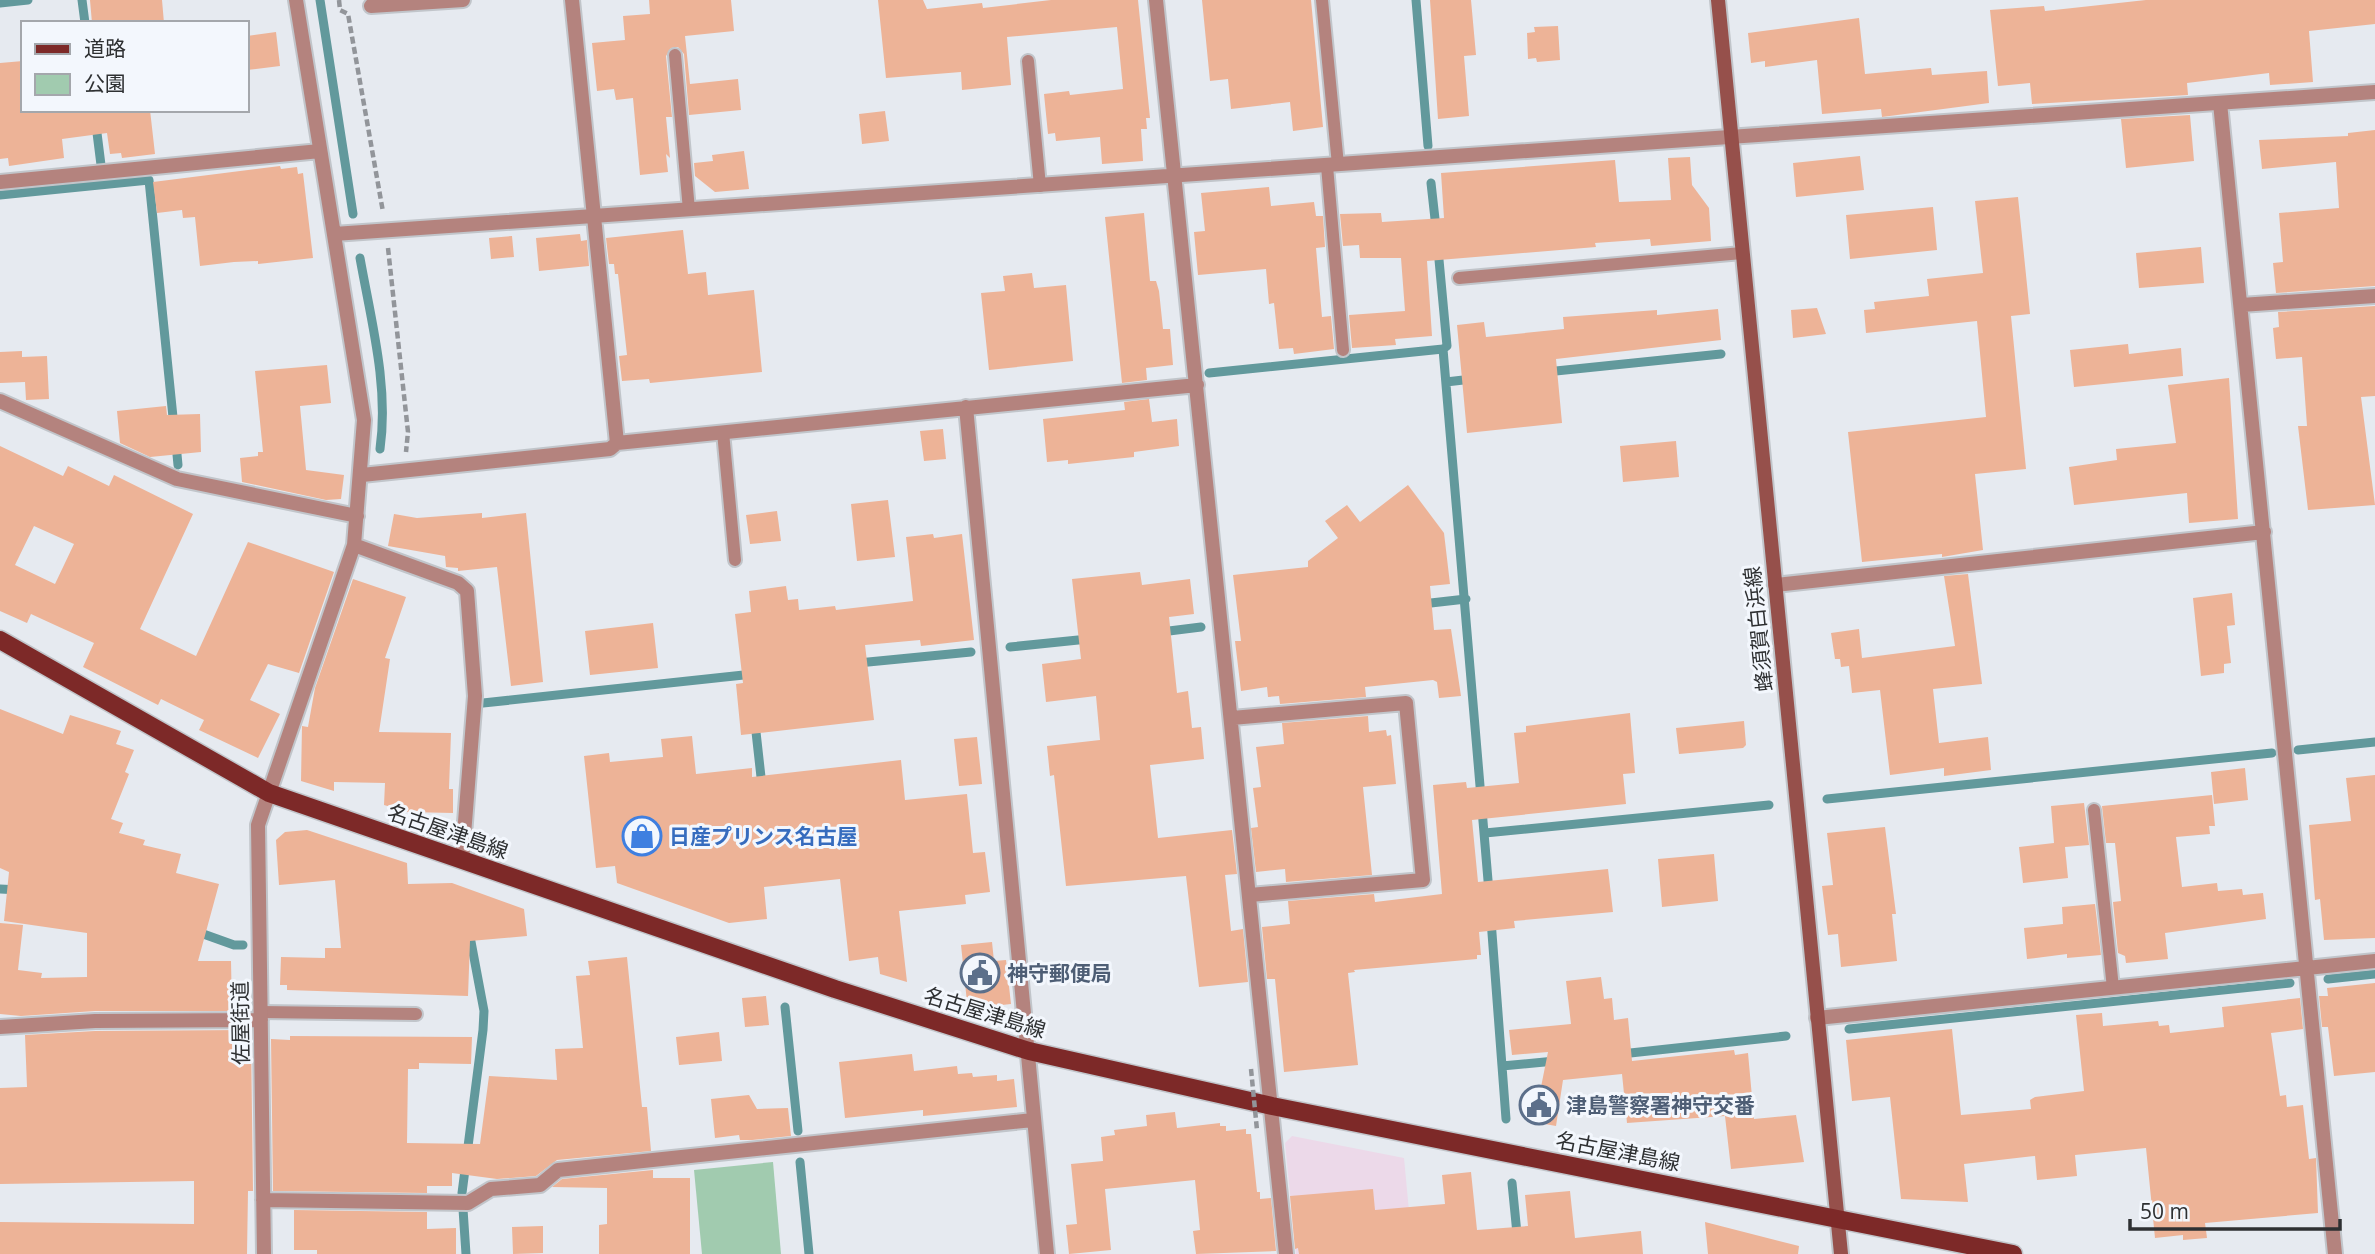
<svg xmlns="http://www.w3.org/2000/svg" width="2375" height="1254" viewBox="0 0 2375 1254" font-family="'Open Sans','Noto Sans JP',sans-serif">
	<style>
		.commercial { fill: #ecd9e9 }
		.green { fill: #a1cbaf }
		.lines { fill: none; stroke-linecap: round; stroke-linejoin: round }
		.stream { stroke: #62999c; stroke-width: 9 }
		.building { fill: #edb397; fill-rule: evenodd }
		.lane-casing { stroke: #c1c5ca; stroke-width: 16 }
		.street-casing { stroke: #c1c5ca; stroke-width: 18 }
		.secondary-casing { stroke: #c1c5ca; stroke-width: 18 }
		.primary-casing { stroke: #c1c5ca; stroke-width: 21 }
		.path { stroke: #92959a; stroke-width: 4.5; stroke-dasharray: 7 3.5; stroke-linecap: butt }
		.lane { stroke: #b4837e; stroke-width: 12 }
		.street { stroke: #b4837e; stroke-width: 14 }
		.secondary { stroke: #96504b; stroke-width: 14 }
		.primary { stroke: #7d2928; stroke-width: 18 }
		.path-bridge { stroke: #92959a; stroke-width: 4.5; stroke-dasharray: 7 3.5; stroke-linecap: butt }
		.labels { text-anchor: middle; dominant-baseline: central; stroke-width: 6; stroke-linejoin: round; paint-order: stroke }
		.street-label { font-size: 21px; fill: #2e3032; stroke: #f3f7fd }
		.shop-label { font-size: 21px; font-weight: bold; fill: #366cbe; stroke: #f3f7fd; text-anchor: start }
		.service-label { font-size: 21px; font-weight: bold; fill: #4e5e75; stroke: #f3f7fd; text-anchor: start }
	</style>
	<rect width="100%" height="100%" fill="#e6eaf0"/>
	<path class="commercial" d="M1292,1136L1404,1158L1413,1254H1296L1285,1143Z"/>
	<path class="green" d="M773,1162L781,1254H702L694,1170Z"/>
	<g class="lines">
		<path class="stream" d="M82,0L85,23
			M320,0L353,214
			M1416,0L1428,146
			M0,3L28,0
			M96,125L101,165
			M1431,183L1436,228
			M0,195L149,180L174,427
			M1438,249L1447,346L1443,349L1489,892
			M360,258C371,320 389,386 380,449
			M1546,372L1721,354
			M1209,373L1443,349
			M1446,382L1472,379
			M176,444L178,465
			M1422,604L1466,599
			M1161,632L1201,627
			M1010,647L1088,639
			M858,663L971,652
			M483,703L753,674
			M755,723L762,786
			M2298,750L2375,742
			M1827,799L2272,753
			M1485,833L1769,805
			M0,889L19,890
			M1491,920L1502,1066L1555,1061
			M195,931L234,945H243
			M2328,979L2375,974
			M785,1007L798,1131
			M1849,1029L2290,983
			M1621,1054L1786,1036
			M1502,1066L1506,1119
			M800,1162L809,1254
			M1512,1183L1519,1254
			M462,1193L483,1030L484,1011L469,931
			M463,1209L466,1254"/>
	</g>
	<path class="building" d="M90,0H162L164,23H92Z
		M649,0H731L734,31L685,36L690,84L738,79L741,110L689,115L684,54L678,47L671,48L666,56L672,117H666L670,158L666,154L668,172L640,175L633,98L616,100L614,89L597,91L592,43L625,40L623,16L650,14Z
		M878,0H923L927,9L982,3L983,8L1051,0H1138L1150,118H1146L1147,129H1141L1143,161L1102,164L1100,137L1056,141L1055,133L1048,134L1044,94L1069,91L1070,95L1123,89L1117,27L1007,37L1011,85L962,90L961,72L886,78Z
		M1202,0H1311L1323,127L1293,131L1290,102L1231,109L1228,79L1210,81Z
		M1430,0H1471L1476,55L1464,56L1469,116L1438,119Z
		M2146,0H2375V24L2309,31L2313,82L2270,85L2269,73L2187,83L2188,95L2032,104L2030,83L1998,86L1990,10L2044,6L2045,11Z
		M1859,18L1865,74L1931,68L1932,75L1987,71L1989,103L1882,117L1881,109L1822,114L1817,60L1765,67V61L1751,63L1748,33Z
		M1558,26L1560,60L1537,62L1536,58L1528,59L1527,33L1535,32L1534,27Z
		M276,32L280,66L247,70V36Z
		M23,61V110H150L155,154L122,158L121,153L110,154L107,133L62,139L64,158L9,166L8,158L0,159V63Z
		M885,111L889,141L862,144L859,114Z
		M2190,115L2194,161L2126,168L2121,119Z
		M2375,130V286L2276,293L2273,263L2283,262L2279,213L2339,208L2336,162L2262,169L2259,140L2348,136V133Z
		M744,151L749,189L715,192L695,176L694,163L713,161L712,155Z
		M1860,156L1864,190L1796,197L1793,163Z
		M1690,157L1692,185L1709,208L1711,241L1651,246L1650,239L1623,241L1595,243L1596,247L1427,261L1432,336L1395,339L1396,345L1352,348L1349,315L1405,311L1401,258H1360L1359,245L1343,246L1340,214L1381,213L1382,222L1444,218L1441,173L1615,160L1619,202L1671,200L1668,158Z
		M280,166L281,169L297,167L298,174L303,173L313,258L258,264V261L234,262L200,266L195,217L183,218L182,210L157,213L153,182Z
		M1269,187L1271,206L1314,202L1316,216H1323L1325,247L1316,248L1322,317L1331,316L1334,349L1294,354L1293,348L1279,349L1274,303L1269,304L1266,269L1198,275L1194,232L1205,231L1201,193Z
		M2018,197L2030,314L2011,316L2026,469L1975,474L1983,550L1942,557V554L1862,562L1848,432L1986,417L1977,321L1866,333L1864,310L1875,309L1874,302L1929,296L1927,279L1983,273L1975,201Z
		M1933,207L1937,250L1850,259L1846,215Z
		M1144,213L1150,281H1156L1159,291L1163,329H1170L1173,365L1146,368L1147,380L1122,383L1105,217Z
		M683,230L688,274L706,272L708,295L754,290L762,372L650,383L649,379L622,381L619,356L627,355L618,274H615L614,264H609L606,238Z
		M580,234L581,241L587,240L589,266L539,271L536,238Z
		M512,236L514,257L491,259L489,238Z
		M2201,247L2204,283L2139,288L2136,253Z
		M1032,273L1034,288L1066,285L1073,361L989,370L981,293L1005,291L1003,276Z
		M2375,306V396L2361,397L2375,505L2308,510L2298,426H2307L2302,357L2276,359L2273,328L2279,327L2278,312Z
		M1817,308L1826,334L1793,338L1791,310Z
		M1718,309L1721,340L1556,359L1562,423L1467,433L1457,325L1484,322L1486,337L1564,329L1563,317L1657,310V315Z
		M2128,344L2129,354L2181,348L2183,376L2074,387L2070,350Z
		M22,351V357L47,356L49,399L26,400L25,382L0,383V352Z
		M327,365L331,403L300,406L306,470L344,475L341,499L326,500L242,482L240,458L258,456V452H263L255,371Z
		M2229,378L2238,519L2189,523L2187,493L2074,505L2069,467L2117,460L2116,449L2176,443L2168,385Z
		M1149,399L1152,422L1177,419L1179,446L1134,452V457L1068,464V460L1047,462L1043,419L1125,410L1124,402Z
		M166,406L167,415L200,414L201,452L150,457L120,443L117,411Z
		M943,429L946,459L924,461L920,431Z
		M1676,441L1679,477L1623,482L1620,446Z
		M0,446L63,476L68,466L109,486L114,475L193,514L140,629L196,656L248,542L334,572L299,673L268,664L250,700L280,714L258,758L199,730L204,720L161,699L158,705L83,667L94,643L31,614L27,623L0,611ZM34,526L74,544L55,584L15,565Z
		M1408,485L1444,533L1450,584L1430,586L1434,630L1451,629L1461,696L1439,698L1437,682L1433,680L1365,687L1366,697L1280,704L1279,696L1268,697L1267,687L1241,691L1235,641H1241L1233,575L1308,567V561L1338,538L1325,521L1347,505L1360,522Z
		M888,500L895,557L857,561L851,504Z
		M777,511L781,541L750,544L746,515Z
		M482,513V518L526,513L543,682L511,686L497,567L458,571V568L446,567L445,556L388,546L394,514L417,518Z
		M933,534L934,538L962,534L974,640L921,646L920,640L865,645L874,720L741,735L736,684L743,683L735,614L751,612L749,591L786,586L788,600L798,599L799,610L835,606L836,610L913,601L906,537Z
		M1140,572L1142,585L1190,579L1194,614L1169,617L1177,693L1188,691L1192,728L1201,727L1204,759L1150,765L1158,838L1232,830L1237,874L1225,875L1231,931L1243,929L1248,982L1199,987L1186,876L1066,886L1054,775L1050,776L1047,746L1100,740L1096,696L1046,702L1042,664L1081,659L1072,579Z
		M1968,574L1982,684L1933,689L1939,743L1988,737L1991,770L1944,776V768L1890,775L1880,690L1852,693L1849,666L1841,667L1840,659H1835L1831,633L1859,629L1862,658L1955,646L1944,576Z
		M353,579L406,597L385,658L390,659L379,732L451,733L449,789H453V813L408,812L384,805L385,783L334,782V791L301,781L302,726L308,727L315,688Z
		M2232,593L2235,625L2227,626L2231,663L2224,664V673L2201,676L2193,598Z
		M653,623L658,668L590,675L585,631Z
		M0,709L63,734L70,715L121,731L116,744L134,750L125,772L129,774L111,819L123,823L119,833L145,840L143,845L181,854L176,873L219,884L198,961H231L232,1011H95L21,1016L0,1014V923L23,925L18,970L42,973L41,978L87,977V933L4,921L9,872L0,868Z
		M1630,713L1635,773L1623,774L1626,804L1472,820L1478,882L1608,869L1613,912L1514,921L1515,928L1479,932L1481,955H1477V959L1354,970L1355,972L1348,973L1358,1065L1284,1072L1275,979H1267L1262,927L1290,924L1288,901L1374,894L1375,902L1442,894L1433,785L1466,782L1467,788L1519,783L1514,733L1526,732V726Z
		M1368,716L1369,732L1386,730L1387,736L1391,735L1396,784L1363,787L1372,875L1286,882L1285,869L1256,872L1251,828L1258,827L1253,788L1261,787L1256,747L1284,744L1282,723Z
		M1744,721L1746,745L1743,748L1679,754L1676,728Z
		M692,736L696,774L752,768V777L901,760L905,800L967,794L973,853L985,852L990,892L965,895L966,904L899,911L907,982L880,974L878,957L849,961L840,879L764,887L767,919L729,923L617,883L615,866L596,868L584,756L609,753L610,762L663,757L661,739Z
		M977,737L982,784L959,786L954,739Z
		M2245,768L2248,800L2214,804L2211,772Z
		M2375,775V938L2324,940L2320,899L2315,900L2309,825L2351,821L2346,778Z
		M2212,795L2215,826H2209L2210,834L2176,837L2182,887L2217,883L2218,891L2242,889L2243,895L2263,893L2266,919L2165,933L2168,959L2126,963L2125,956L2118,953L2113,902L2121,901L2115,843H2106L2102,806Z
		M2084,803L2089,845L2065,847L2068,878L2023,883L2019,847L2054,843L2051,806Z
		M1885,827L1896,914H1892L1897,961L1841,967L1838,934L1828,935L1822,886L1833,885L1827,833Z
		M307,830L407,863L408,884L452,883L524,909L527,936L470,941L468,996L287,990V985H280L281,957L325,958V948H341L335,880L279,885L276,840L285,832Z
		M1714,854L1718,901L1662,907L1658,859Z
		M2095,904L2101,955L2067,958V954L2027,959L2024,928L2063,924L2062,907Z
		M992,942L994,961L1006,960L1011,1004L984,1007L975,1002H967L961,945Z
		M627,957L642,1107H647L651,1151L557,1160L536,1176L497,1179L452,1173V1186H427V1193L273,1191L271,1039L290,1040V1036L472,1037L471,1064L419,1063V1069H408L407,1143L480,1144L489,1076L557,1080L555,1049L583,1048L576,976L590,975L588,961Z
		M1601,977L1604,999L1612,998L1614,1020L1628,1018L1632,1061L1734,1050L1735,1055L1748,1053L1754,1119L1796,1115L1804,1162L1731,1169L1725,1116L1627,1123L1622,1074L1563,1080L1556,1126L1534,1122L1548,1052L1512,1055L1509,1030L1571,1024L1566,981Z
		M2375,983V1072L2334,1076L2328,1027H2322L2319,996H2328L2327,988Z
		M766,996L769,1025L745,1027L742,998Z
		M2300,998L2303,1029L2271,1033L2280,1096L2286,1095L2287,1107L2303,1105L2309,1159L2316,1158L2318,1213L2205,1223L2207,1238L2183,1240V1235L2155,1238L2146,1148L2075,1155L2077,1176L2037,1180L2035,1156L1964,1164L1968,1202L1901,1199L1890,1097L1852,1101L1846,1040L1952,1029L1961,1115L2031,1109L2030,1100L2035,1097L2084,1091L2076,1015L2102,1013L2103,1026L2158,1021L2159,1026L2169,1025L2170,1033L2224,1027L2222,1007Z
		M247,1030V1037L251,1038L253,1191H248L247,1254H0V1222L194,1224V1181L0,1184V1088L27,1087L25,1035L95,1031Z
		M719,1032L722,1061L679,1065L676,1037Z
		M912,1054L914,1071L957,1066L958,1074L972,1073L973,1077L997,1075V1081L1014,1079L1017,1107L923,1116V1110L845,1118L839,1062Z
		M749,1095L757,1109L788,1108L791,1136L752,1140H740L739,1135L715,1138L711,1099Z
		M1175,1112L1177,1128L1220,1123V1126H1226V1131L1246,1129V1134H1251L1257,1192H1260V1199L1271,1198L1276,1251L1196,1254L1193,1231L1200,1230L1195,1180L1105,1189L1111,1250L1069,1254L1066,1225L1077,1224L1071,1164L1103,1161L1101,1137L1115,1135L1114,1130L1147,1126L1146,1115Z
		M653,1170V1178H690V1254H599V1225L607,1224V1188L552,1187L562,1179Z
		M1471,1172L1477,1230L1528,1226L1525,1195L1570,1191L1575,1238L1641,1231L1643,1254H1299L1298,1248L1295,1249L1290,1196L1373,1189L1375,1210L1445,1204L1442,1175Z
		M294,1210L427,1212V1229L456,1228V1254H317V1250H294Z
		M1705,1222L1799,1246L1798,1254H1708Z
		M543,1226V1253L513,1254L512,1227Z"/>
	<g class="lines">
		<defs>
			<path id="lane" d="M1322,0L1338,165
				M675,55L689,210
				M1028,61L1040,186
				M1327,166L1343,350
				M1459,278L1742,253
				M723,432L735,560
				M2094,810L2113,988
				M260,1012L416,1014"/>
			<path id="street" d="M572,0L617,443
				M1156,0L1286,1254
				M371,6L463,0
				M2220,103L2335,1254
				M0,182L320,151
				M334,234L2375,92
				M2241,305L2375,296
				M0,401L177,479L357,516
				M966,407L1047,1254
				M362,475L610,449L617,443L1197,385
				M354,545L458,583L467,591L475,696L462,860
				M1775,585L2264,532
				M1232,718L1406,703L1423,880L1250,895
				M1817,1018L2375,961
				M0,1027L95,1021L261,1020
				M263,1200L468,1203L491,1189L540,1185L558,1170L1033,1120
				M264,1254L258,825L354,545L364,420L296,0"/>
			<path id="secondary" d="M1718,0L1841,1254"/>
			<path id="primary" d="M0,640L269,793L835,989L1029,1051L1272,1106L2013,1254"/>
		</defs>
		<use href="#lane" class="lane-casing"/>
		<use href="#street" class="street-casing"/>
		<use href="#secondary" class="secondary-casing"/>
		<use href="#primary" class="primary-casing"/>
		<path class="path" d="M339,0L340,10L348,14L383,212
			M388,248L408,432L406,452"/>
		<use href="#lane" class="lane"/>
		<use href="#street" class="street"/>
		<use href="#secondary" class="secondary"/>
		<use href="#primary" class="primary"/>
		<path class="path-bridge" d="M1251,1069L1257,1130"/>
	</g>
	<defs>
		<symbol id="shop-ring" viewBox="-11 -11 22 22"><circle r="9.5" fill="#f3f7fd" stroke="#3f7fe0" stroke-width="1.5"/><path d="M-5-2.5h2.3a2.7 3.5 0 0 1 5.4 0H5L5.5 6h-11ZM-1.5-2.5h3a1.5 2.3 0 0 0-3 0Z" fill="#3f7fe0"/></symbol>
		<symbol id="civic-ring" viewBox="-11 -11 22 22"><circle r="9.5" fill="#f3f7fd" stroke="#5c6f8a" stroke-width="1.5"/><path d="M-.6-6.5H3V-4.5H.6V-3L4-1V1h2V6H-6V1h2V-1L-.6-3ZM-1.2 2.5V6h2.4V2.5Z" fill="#5c6f8a"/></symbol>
	</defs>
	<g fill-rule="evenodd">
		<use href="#shop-ring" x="620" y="814" width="44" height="44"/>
		<use href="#civic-ring" x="958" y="951" width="44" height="44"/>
		<use href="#civic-ring" x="1517" y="1083" width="44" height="44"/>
	</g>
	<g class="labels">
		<g class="street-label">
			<text transform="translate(1758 629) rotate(-96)">蜂須賀白浜線</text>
			<text transform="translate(448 831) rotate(19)">名古屋津島線</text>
			<text transform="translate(985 1012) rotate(17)">名古屋津島線</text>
			<text transform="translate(240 1023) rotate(-91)">佐屋街道</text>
			<text transform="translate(1618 1151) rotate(11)">名古屋津島線</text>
		</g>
		<g class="shop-label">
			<text x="669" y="836">日産プリンス名古屋</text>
		</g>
		<g class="service-label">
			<text x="1007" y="973">神守郵便局</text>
			<text x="1566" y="1105">津島警察署神守交番</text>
		</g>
	</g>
	<rect x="21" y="21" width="228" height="91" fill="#f3f7fd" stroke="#a4a7ac" stroke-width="2"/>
	<rect x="35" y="44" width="35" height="10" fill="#7d2928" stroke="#a4a7ac" stroke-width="2"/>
	<text x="84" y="56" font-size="21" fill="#2e3032">道路</text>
	<rect x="35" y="74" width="35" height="21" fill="#a1cbaf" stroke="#a4a7ac" stroke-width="2"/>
	<text x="84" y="91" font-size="21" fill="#2e3032">公園</text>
	<path d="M2130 1219v10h210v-10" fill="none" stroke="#2e3032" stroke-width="3.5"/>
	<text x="2140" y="1219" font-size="21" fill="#2e3032" stroke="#f3f7fd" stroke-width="5" paint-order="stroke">50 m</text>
</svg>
